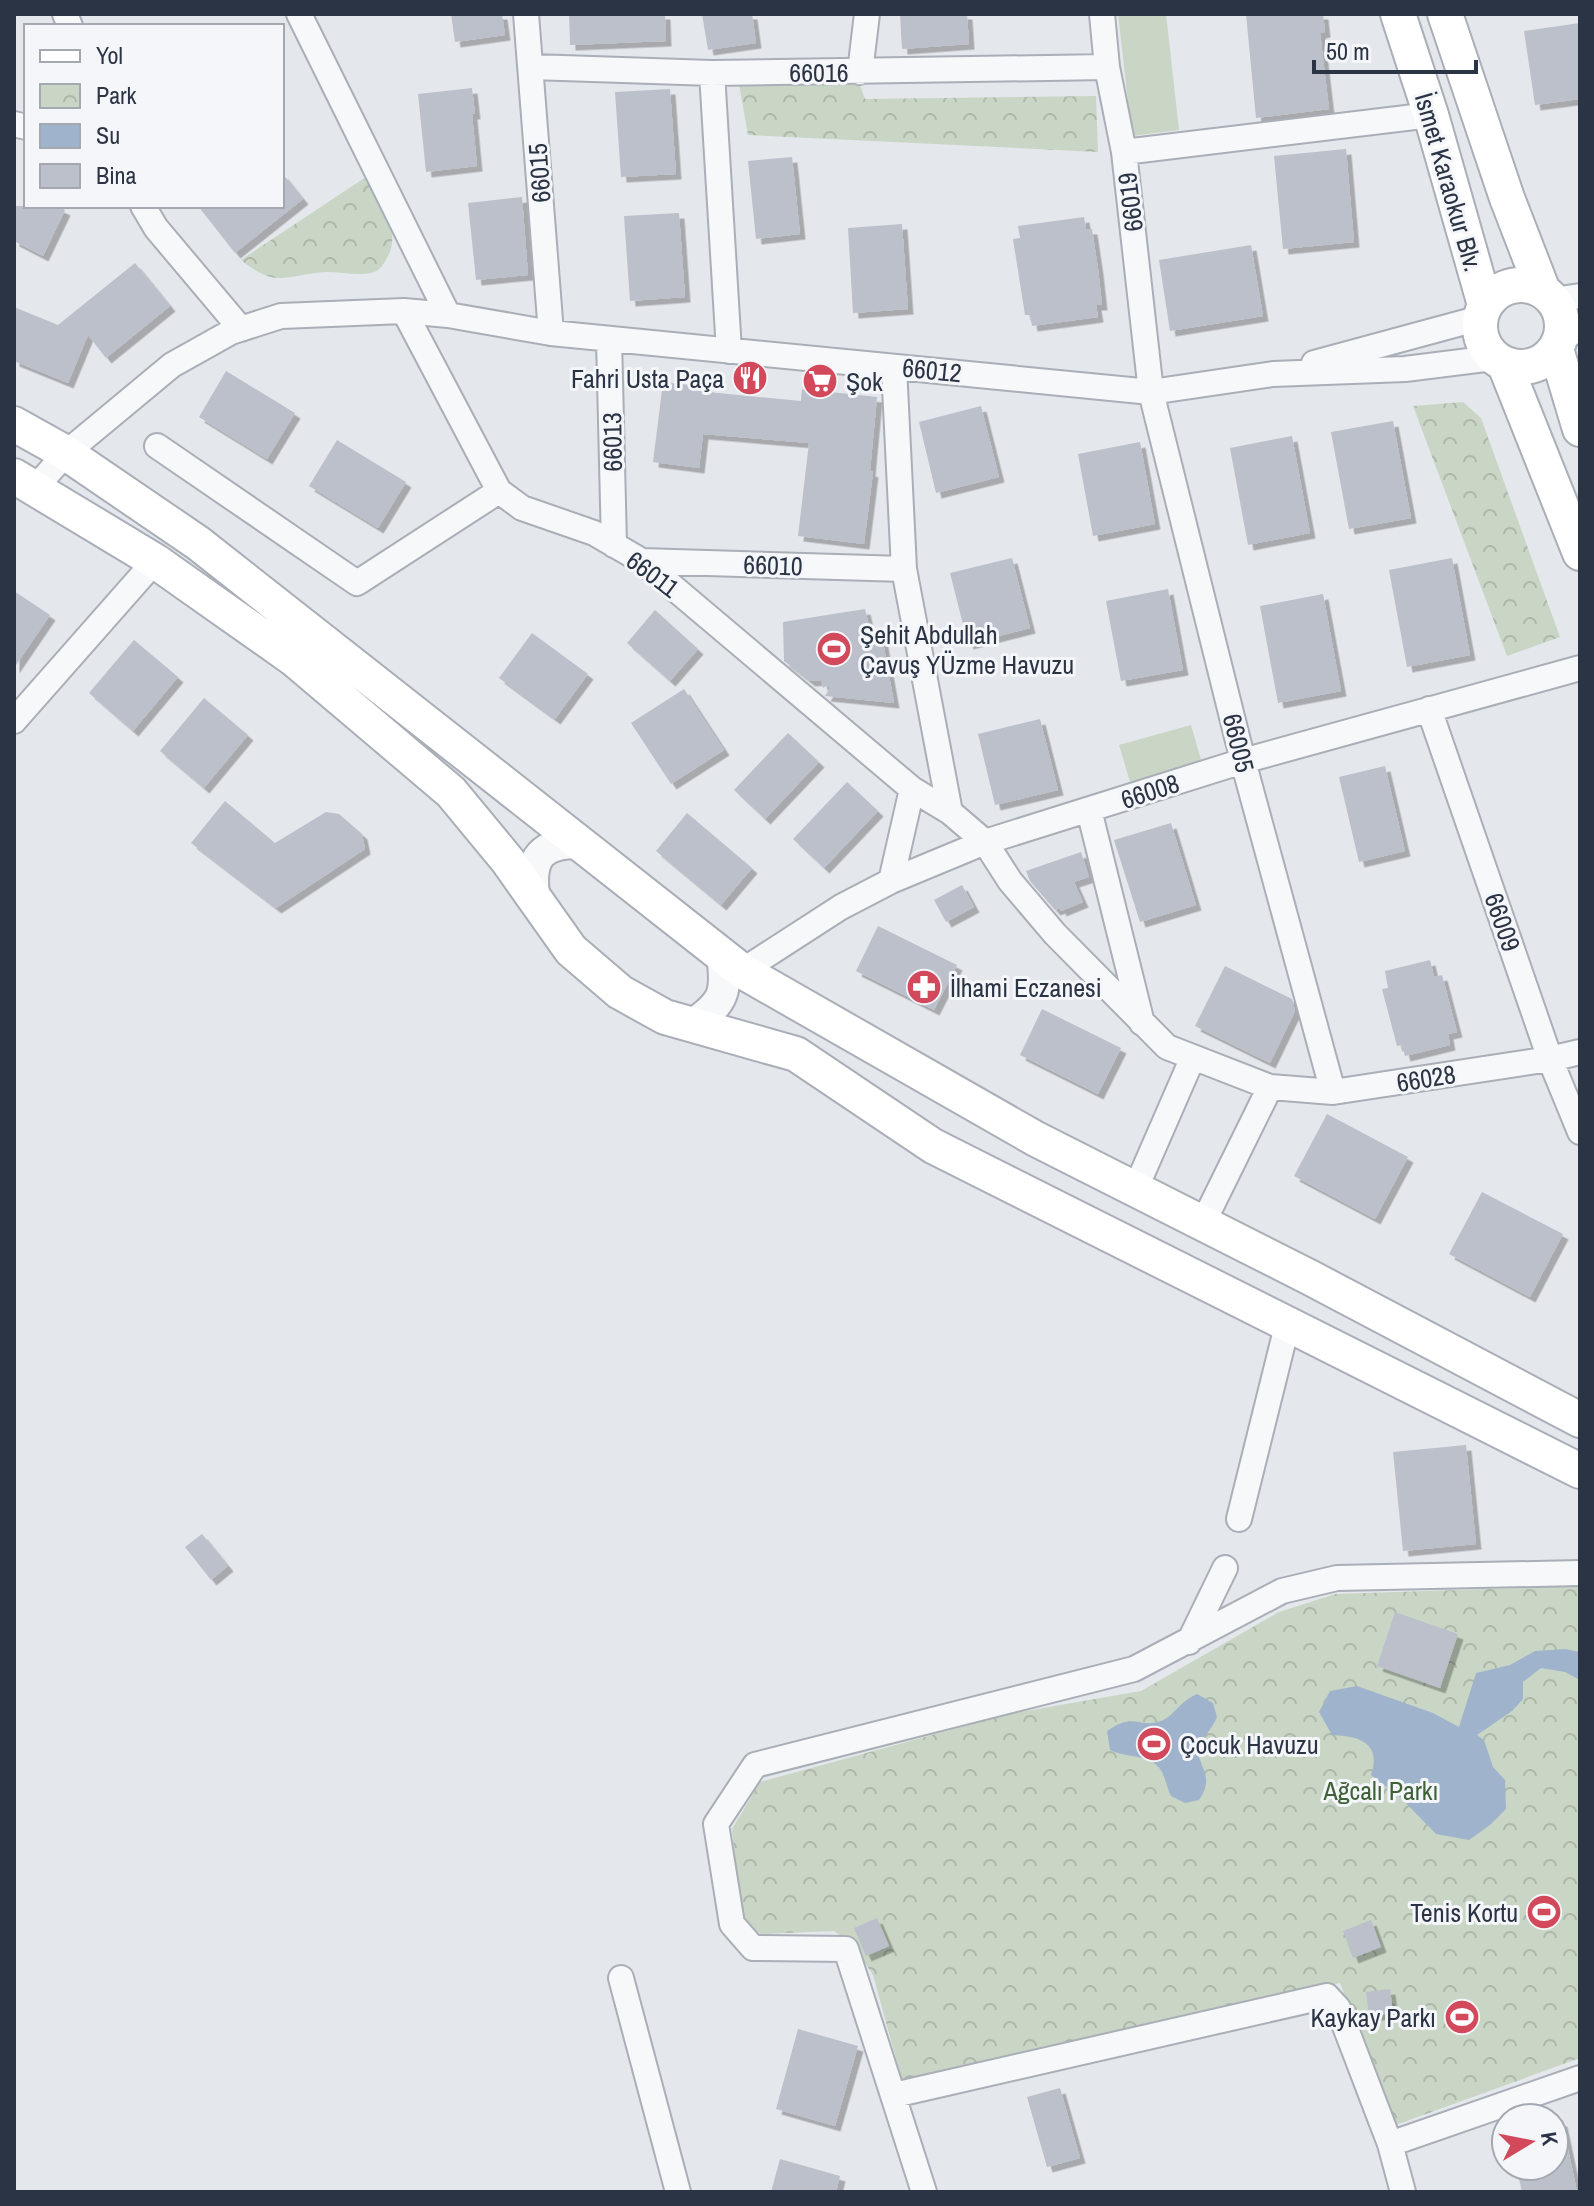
<svg xmlns="http://www.w3.org/2000/svg" width="1594" height="2206" viewBox="0 0 1594 2206" font-family="'Archivo Narrow',sans-serif">
	<style>
		.grass { fill: #c9d6c5 }
		.park { fill: url(#park-crowns) }
		.water { fill: #9fb4cc }
		.building { fill: #bbc0ca; filter: url(#shadow) }
		.lines { fill: none; stroke-linecap: round; stroke-linejoin: round }
		.minor-casing { stroke: #a9aeb7; stroke-width: 28 }
		.tertiary-casing { stroke: #a9aeb7; stroke-width: 34 }
		.secondary-casing { stroke: #a9aeb7; stroke-width: 38 }
		.minor { stroke: #f7f8fa; stroke-width: 24 }
		.tertiary { stroke: #f7f8fa; stroke-width: 30 }
		.secondary { stroke: #fff; stroke-width: 34 }
		.labels { text-anchor: middle; dominant-baseline: central; stroke-width: 6; stroke-linejoin: round; paint-order: stroke }
		.street-label { font-size: 26px; fill: #2b3445; stroke: #f4f6f9 }
		.poi-label { font-size: 26px; fill: #2b3445; stroke: #f4f6f9; text-anchor: start }
		.park-label { font-size: 26px; fill: #3f6138; stroke: #f4f6f9 }
	</style>
	<defs>
		<pattern id="park-crowns" width="20" height="18" patternUnits="userSpaceOnUse" patternTransform="scale(2)"><rect width="20" height="18" fill="#c9d6c5"/><path d="M2 6a3 3 0 1 1 6 0M12 15a3 3 0 1 1 6 0" fill="none" stroke="#adb8ab"/></pattern>
		<filter id="shadow"><feDropShadow dx="5.5" dy="5.5" stdDeviation="0" flood-color="#0004"/></filter>
	</defs>
	<rect width="100%" height="100%" fill="#e4e7ec"/>
	<path class="grass" d="M1118,14H1166L1179,130L1132,136Z
		M1191,725L1202,763L1131,785L1119,745Z"/>
	<path class="park" d="M739,84L860,85L865,99L1096,96L1098,152L748,135Z
		M366,177C378,200 402,229 388,256C384,264 380,271 371,273C358,276 341,272 327,272C285,274 278,290 241,260Z
		M1463,402L1481,418L1560,637L1507,656L1413,406Z
		M1580,1586V2058L1393,2126L1340,1983L1103,2035L903,2084L873,1975L853,1945L834,1931L761,1934L742,1923L732,1829L760,1782L1009,1714L1141,1691L1279,1612L1335,1594Z"/>
	<path class="water" d="M1565,1649L1580,1652V1680L1565,1672L1541,1668L1523,1682V1699L1512,1711L1477,1735L1484,1740L1493,1767L1505,1780L1506,1809L1490,1825L1469,1840L1436,1834L1401,1798L1371,1775C1382,1742 1358,1736 1332,1735L1319,1712L1330,1691L1357,1686L1433,1713L1459,1727L1476,1673L1510,1665L1535,1651Z
		M1197,1694L1213,1703L1217,1717C1212,1730 1202,1737 1197,1751C1203,1772 1213,1779 1199,1800L1185,1803L1171,1796C1167,1788 1166,1780 1162,1772C1152,1753 1128,1759 1110,1750L1107,1731C1135,1711 1138,1729 1161,1721C1174,1716 1180,1701 1197,1694Z"/>
	<path class="building" d="M451,14H502L505,35L455,42Z
		M569,14H665L666,41L570,45Z
		M702,14H752L756,43L708,50Z
		M900,14H967L969,44L902,49Z
		M1246,14H1323L1325,32L1320,33L1329,109L1256,118Z
		M1580,23V99L1535,105L1524,31Z
		M472,88L475,114H472L477,166L426,172L418,94Z
		M670,89L676,174L621,177L615,92Z
		M1346,149L1354,242L1283,249L1274,156Z
		M792,157L800,234L756,239L748,161Z
		M282,173L303,199L235,253L198,206H282Z
		M522,197L528,275L476,280L468,203Z
		M14,206H56L65,210L43,256L14,241Z
		M679,213L685,297L630,301L624,216Z
		M1084,217L1086,229H1092L1098,269L1102,305H1096L1098,317L1032,326L1030,315H1025L1013,239L1020,238L1018,226Z
		M902,224L908,309L853,313L848,228Z
		M1251,245L1263,316L1170,331L1159,260Z
		M135,263L170,306L106,358L88,335L68,383L14,361V307L58,325Z
		M226,371L295,413L267,459L199,417Z
		M663,382L708,387V392L801,401L802,389L877,397L870,471L873,472L864,544L798,536L809,443L703,434L699,468L653,462Z
		M981,406L999,477L936,493L919,422Z
		M1393,421L1411,518L1349,529L1331,432Z
		M1292,436L1310,533L1248,545L1230,448Z
		M337,440L406,482L378,528L309,486Z
		M1140,442L1155,524L1093,536L1078,454Z
		M1012,558L1030,628L968,644L950,573Z
		M1452,558L1470,655L1407,667L1389,570Z
		M1168,589L1183,670L1121,681L1106,601Z
		M14,591L50,615L14,668Z
		M1323,594L1341,691L1278,703L1260,606Z
		M865,609L871,634L881,631L894,703L825,696L830,688L828,685L823,688L821,680L810,681L784,661L783,622Z
		M655,610L698,649L670,681L627,643Z
		M532,633L588,674L555,719L499,678Z
		M134,640L178,677L133,731L89,693Z
		M684,689L724,750L671,784L631,723Z
		M204,698L248,735L204,788L160,751Z
		M1040,719L1058,790L995,805L978,734Z
		M788,733L819,762L765,819L734,790Z
		M1385,766L1405,851L1359,862L1339,777Z
		M847,782L878,811L824,868L793,839Z
		M225,801L275,843L326,812L339,814L362,834L365,849L276,908L191,843Z
		M687,813L752,868L721,905L656,851Z
		M1171,823L1196,905L1140,922L1114,840Z
		M1081,852L1089,877L1074,882L1083,902L1061,911L1060,908L1055,910L1030,881L1026,871Z
		M962,885L974,907L946,922L934,900Z
		M878,926L957,965L934,1010L856,971Z
		M1430,960L1434,977L1442,975L1457,1032L1448,1034L1450,1045L1405,1056L1402,1045L1397,1046L1382,989L1388,988L1385,971Z
		M1225,966L1292,999L1295,1011L1270,1063L1195,1026Z
		M1042,1009L1121,1048L1098,1094L1020,1055Z
		M1327,1114L1408,1157L1375,1219L1294,1176Z
		M1482,1192L1563,1234L1530,1297L1449,1254Z
		M1466,1445L1476,1544L1403,1551L1393,1452Z
		M202,1534L228,1566L211,1580L185,1547Z
		M1395,1612L1458,1634L1440,1688L1377,1666Z
		M877,1918L889,1946L866,1956L854,1928Z
		M1371,1920L1381,1947L1353,1958L1343,1931Z
		M1390,1989L1393,2013L1369,2016L1366,1992Z
		M798,2029L858,2046L835,2126L776,2109Z
		M1060,2088L1080,2158L1047,2167L1027,2097Z
		M1562,2121L1577,2192H1522L1516,2166H1554V2122Z
		M780,2159L840,2176L836,2192H771Z"/>
	<g class="lines">
		<defs>
			<path id="minor" d="M65,14L70,26
				M299,14L448,315
				M526,14L551,333
				M1102,14L1107,67L1124,152L1151,392L1243,761L1333,1092
				M532,67L712,73L1107,67
				M860,72L867,14
				M712,73L729,351
				M14,124L26,127
				M1124,152L1431,115
				M143,206L156,228L241,329
				M1553,300L1580,296
				M404,311L499,491L522,508L594,533L642,561L912,789L950,812
				M1561,337L1580,330
				M609,339L614,545
				M1314,363L1480,318
				M894,367L904,569L950,812L985,842L1010,881L1055,934L1167,1047L1270,1087L1333,1092L1550,1059L1580,1052
				M157,446L357,583L499,491
				M36,487L66,453L172,365L231,332L281,316L404,311L448,315L551,333L1151,392L1273,374L1405,369L1493,358
				M642,561L904,569
				M1429,709L1550,1059L1580,1132
				M14,721L155,561
				M1089,810L1142,1023
				M891,881L912,789
				M742,971L841,907L891,881L985,842L1243,761L1580,668
				M1135,1190L1193,1057
				M1203,1223L1270,1087
				M1239,1519L1288,1322
				M1189,1642L1225,1568
				M621,1978L678,2192
				M894,2095L1327,1996L1338,2008L1390,2144L1403,2192
				M1390,2144L1580,2078
				M924,2192L846,1949L753,1948L732,1924L716,1824L755,1765L1134,1669L1282,1591L1337,1578L1580,1573"/>
			<path id="tertiary" d="M535,902C529,863 535,843 579,843
				M693,1024C725,1002 727,992 722,955"/>
			<path id="secondary" d="M1398,14L1431,115L1485,305
				M1445,14L1507,198L1543,291
				M1480 326a41 41 0 1 1 82 0a41 41 0 1 1-82 0Z
				M1556,349L1580,429
				M1505,365L1580,553
				M14,424L66,453L198,543L742,971L1036,1139L1311,1278L1580,1420
				M14,476L155,561L294,659L451,792L508,861L571,950L620,992L665,1017L796,1054L933,1146L1580,1471"/>
		</defs>
		<use href="#minor" class="minor-casing"/>
		<use href="#tertiary" class="tertiary-casing"/>
		<use href="#secondary" class="secondary-casing"/>
		<use href="#minor" class="minor"/>
		<use href="#tertiary" class="tertiary"/>
		<use href="#secondary" class="secondary"/>
	</g>
	<defs>
		<symbol id="restaurant-disc" viewBox="-11 -11 22 22"><circle r="9.5" fill="#d1495b" stroke="#f4f6f9"/><path d="M-5-6h1v4h1v-4h1v4h1v-4h1v5L-1.5 .5V6h-2V.5L-5-1ZM5-6V6H3V1.5H1.5Q1.5-4 5-6Z" fill="#fff"/></symbol>
		<symbol id="supermarket-disc" viewBox="-11 -11 22 22"><circle r="9.5" fill="#d1495b" stroke="#f4f6f9"/><path d="M-6-5.5h2.5l.6 2H6L4.5 2H-2.5L-4.4-4H-6ZM-1.5 3.2a1.3 1.3 0 1 0 .1 0ZM3 3.2a1.3 1.3 0 1 0 .1 0Z" fill="#fff"/></symbol>
		<symbol id="stadium-disc" viewBox="-11 -11 22 22"><circle r="9.5" fill="#d1495b" stroke="#f4f6f9"/><path d="M0-5a6.5 5 0 1 0 0 10a6.5 5 0 1 0 0-10ZM-3.5-1.8h7v3.6h-7Z" fill="#fff"/></symbol>
		<symbol id="pharmacy-disc" viewBox="-11 -11 22 22"><circle r="9.5" fill="#d1495b" stroke="#f4f6f9"/><path d="M-2-6h4v4h4v4h-4v4h-4v-4h-4v-4h4Z" fill="#fff"/></symbol>
	</defs>
	<g fill-rule="evenodd">
		<use href="#restaurant-disc" x="730" y="358" width="40" height="40"/>
		<use href="#supermarket-disc" x="800" y="361" width="40" height="40"/>
		<use href="#stadium-disc" x="814" y="629" width="40" height="40"/>
		<use href="#pharmacy-disc" x="904" y="967" width="40" height="40"/>
		<use href="#stadium-disc" x="1134" y="1724" width="40" height="40"/>
		<use href="#stadium-disc" x="1524" y="1892" width="40" height="40"/>
		<use href="#stadium-disc" x="1442" y="1997" width="40" height="40"/>
	</g>
	<g class="labels">
		<g class="street-label">
			<text x="819" y="72">66016</text>
			<text transform="translate(539 173) rotate(-94)">66015</text>
			<text transform="translate(1449 182) rotate(74)">İsmet Karaokur Blv.</text>
			<text transform="translate(1130 202) rotate(-97)">66019</text>
			<text transform="translate(932 370) rotate(6)">66012</text>
			<text transform="translate(612 442) rotate(-91)">66013</text>
			<text transform="translate(773 565) rotate(2)">66010</text>
			<text transform="translate(653 574) rotate(37)">66011</text>
			<text transform="translate(1239 743) rotate(76)">66005</text>
			<text transform="translate(1150 791) rotate(-18)">66008</text>
			<text transform="translate(1503 922) rotate(71)">66009</text>
			<text transform="translate(1426 1078) rotate(-9)">66028</text>
		</g>
		<g class="poi-label">
			<text x="724" y="378" text-anchor="end">Fahri Usta Paça</text>
			<text x="846" y="381">Şok</text>
			<text x="860" y="634">Şehit Abdullah<tspan x="860" dy="30">Çavuş YÜzme Havuzu</tspan></text>
			<text x="950" y="987">İlhami Eczanesi</text>
			<text x="1180" y="1744">Çocuk Havuzu</text>
			<text x="1518" y="1912" text-anchor="end">Tenis Kortu</text>
			<text x="1436" y="2017" text-anchor="end">Kaykay Parkı</text>
		</g>
		<g class="park-label">
			<text x="1381" y="1790">Ağcalı Parkı</text>
		</g>
	</g>
	<rect width="1594" height="2206" fill="none" stroke="#2b3445" stroke-width="32"/>
	<rect x="24" y="24" width="260" height="184" fill="#f4f6f9" stroke="#a4a8b1" stroke-width="2"/>
	<rect x="40" y="50" width="40" height="12" fill="#ffffff" stroke="#a4a8b1" stroke-width="2"/>
	<text x="96" y="64" font-size="24" fill="#2b3445">Yol</text>
	<rect x="40" y="84" width="40" height="24" fill="url(#park-crowns)" stroke="#a4a8b1" stroke-width="2"/>
	<text x="96" y="104" font-size="24" fill="#2b3445">Park</text>
	<rect x="40" y="124" width="40" height="24" fill="#9fb4cc" stroke="#a4a8b1" stroke-width="2"/>
	<text x="96" y="144" font-size="24" fill="#2b3445">Su</text>
	<rect x="40" y="164" width="40" height="24" fill="#bbc0ca" stroke="#a4a8b1" stroke-width="2"/>
	<text x="96" y="184" font-size="24" fill="#2b3445">Bina</text>
	<g transform="translate(1530 2142) rotate(80)"><circle r="38" fill="#f4f6f9" stroke="#a4a8b1" stroke-width="2"/>
	<path d="M0-6L14 30L0 20L-14 30Z" fill="#d1495b"/>
	<text y="-12" font-size="22" font-weight="bold" text-anchor="middle" fill="#2b3445">K</text>
	</g>
	<path d="M1314 60v12h162v-12" fill="none" stroke="#2b3445" stroke-width="4"/>
	<text x="1326" y="60" font-size="24" fill="#2b3445" stroke="#f4f6f9" stroke-width="6" paint-order="stroke">50 m</text>
</svg>
